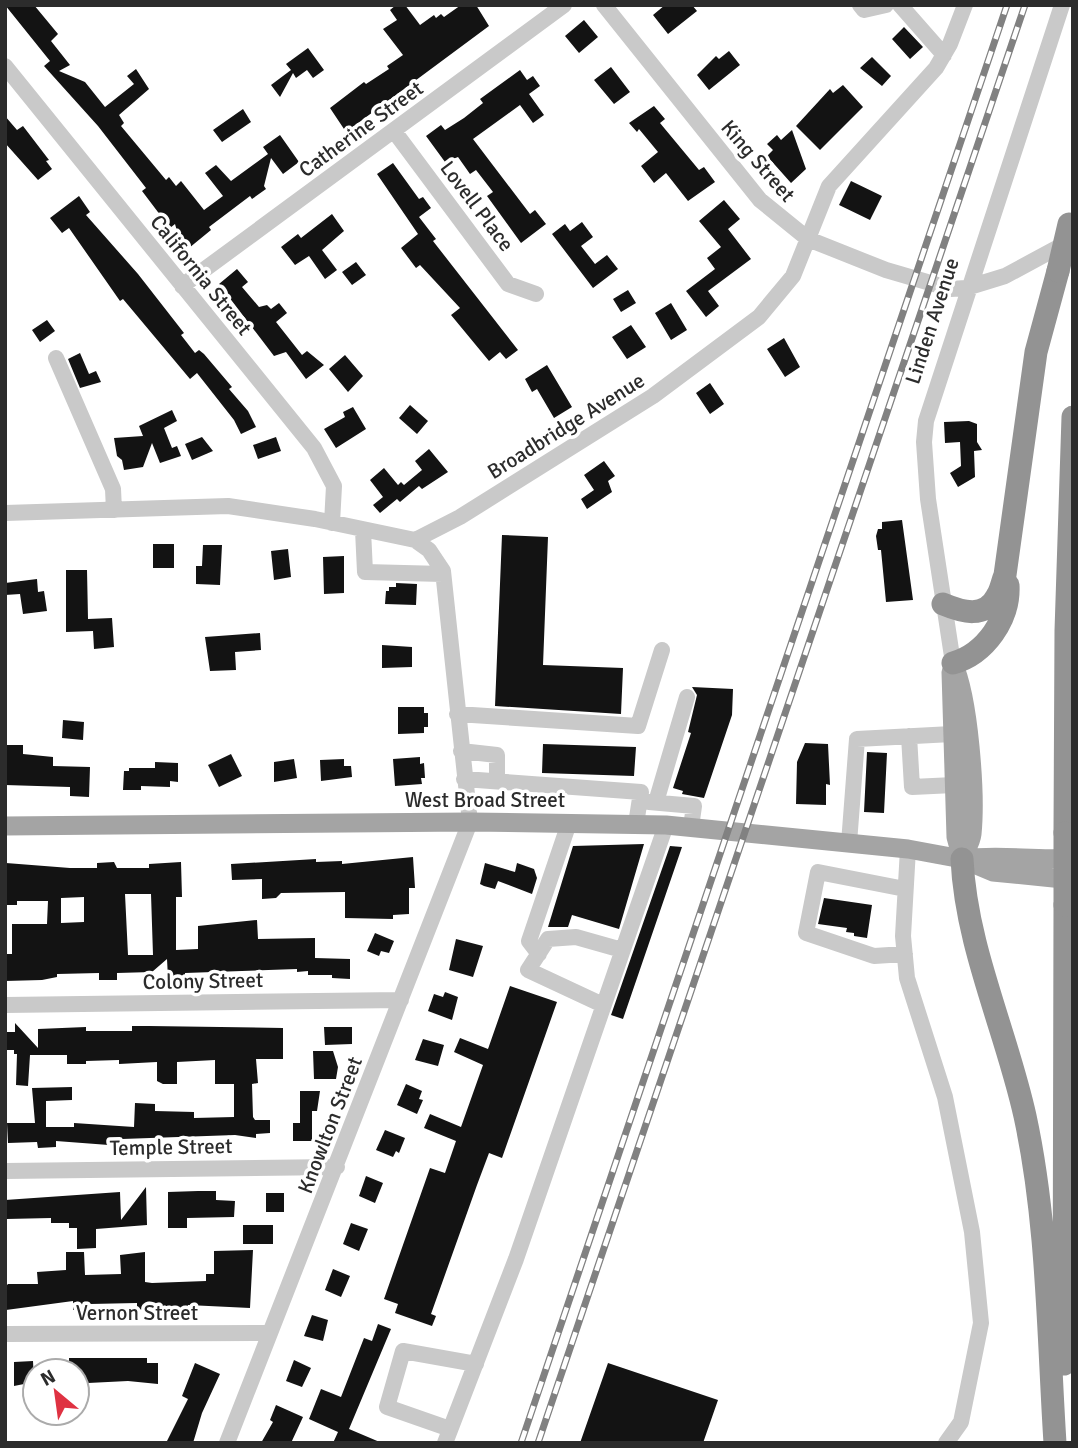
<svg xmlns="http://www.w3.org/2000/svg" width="1078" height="1448" viewBox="0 0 1078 1448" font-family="Signika,sans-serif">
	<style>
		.building { fill: #131313; fill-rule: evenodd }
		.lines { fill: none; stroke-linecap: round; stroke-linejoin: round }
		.minor { stroke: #c9c9c9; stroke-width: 16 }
		.major { stroke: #a4a4a4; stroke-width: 19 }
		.highway { stroke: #939393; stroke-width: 23 }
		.rail-casing { stroke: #818181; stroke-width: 7 }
		.rail { stroke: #fff; stroke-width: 4.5; stroke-dasharray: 13; stroke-linecap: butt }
		.highway-bridge { stroke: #939393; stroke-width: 23 }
		.labels { text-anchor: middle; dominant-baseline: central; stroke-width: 7; stroke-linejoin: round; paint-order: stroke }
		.street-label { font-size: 21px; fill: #2c2c2c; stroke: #fff }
	</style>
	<rect width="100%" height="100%" fill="#fff"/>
	<path class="building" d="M5,5H34L58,34L51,41L70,65L59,71L85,82L105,107L134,84L127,76L136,69L149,89L119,115L124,123L121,126L166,180L169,177L176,186L181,181L204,210L223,196L205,173L216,165L231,181L268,154L263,147L280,135L299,162L283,174L271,158L264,186L266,189L252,199L250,196L209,227L211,230L189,248L179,238L175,224L170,228L142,191L146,188L98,126L44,66L50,61Z
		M396,5H405L420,25L434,15L436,18L441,14L444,17L461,5H476L489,26L346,132L330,108L364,82L366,84L389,69L387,66L403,55L383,29L397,20L390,10Z
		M665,5H692L697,11L668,34L653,15Z
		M584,20L598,37L579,53L565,36Z
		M904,27L923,47L910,59L892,39Z
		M308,48L324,70L313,78L307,70L296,78L293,73L280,97L271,85L291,70L286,64Z
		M729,51L740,65L709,90L697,75L716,56L719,59Z
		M872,57L891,76L882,86L860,68Z
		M611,67L630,92L614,104L594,80Z
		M520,70L527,80L533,76L540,86L529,94L544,115L533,123L520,105L473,139L530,214L535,210L546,224L521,243L487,196L493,192L476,170L470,174L458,157L445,162L426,136L441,125L445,130L464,118L483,103L480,99Z
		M843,85L863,107L820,150L796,126L830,89L833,93Z
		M654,106L665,119L660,123L699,170L704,167L715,182L688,201L666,173L654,183L641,166L658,152L639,129L637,132L629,123Z
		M243,109L251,122L222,142L213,130Z
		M5,116L17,130L23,126L49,160L46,161L52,169L38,180L5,143Z
		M792,130L806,169L791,183L767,156L773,150L767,144L777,135L781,140Z
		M393,163L419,199L423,197L431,208L419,217L436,239L433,241L518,350L506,359L500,352L489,361L451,315L460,308L420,265L416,268L401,248L418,234L377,174Z
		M851,181L882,196L870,220L839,205Z
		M79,196L90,212L86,215L138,274L184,333L181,335L195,353L199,350L204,354L232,387L229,389L248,411L256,427L241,434L234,420L197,373L190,379L123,299L120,301L69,228L62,233L50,218Z
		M724,200L740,219L728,229L751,259L708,291L719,306L706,317L686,291L715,269L707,258L721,247L699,221Z
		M332,214L344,231L322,250L337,270L325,279L309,256L295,265L281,247L298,234L301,238Z
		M582,222L593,237L581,246L595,264L607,255L618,269L593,288L552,234L565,224L570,231Z
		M356,262L366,275L352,285L342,272Z
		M237,269L248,282L242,287L259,307L267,305L271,309L279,303L287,313L276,322L302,355L307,351L324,365L306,379L286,352L274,356L219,284Z
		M628,290L636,303L621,312L613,299Z
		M671,303L687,330L671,340L655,313Z
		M47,320L55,331L40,342L32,330Z
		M631,325L646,347L627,359L612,337Z
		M784,338L800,367L785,377L767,349Z
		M80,353L89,374L96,371L101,382L80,388L68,359Z
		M345,355L363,376L348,392L329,369Z
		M547,365L572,407L554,418L537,389L532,392L525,379Z
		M710,383L724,404L710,414L696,393Z
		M410,405L428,421L417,434L399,418Z
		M353,407L366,429L336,448L324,429L345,417L343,412Z
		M172,410L177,421L164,428L172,448L177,446L181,456L160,463L152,443L143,467L124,470L122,460L117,456L114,438L143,436L139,426Z
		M969,421L977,424V442L982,450L974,451L975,477L958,487L950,473L961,466L960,442L945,443L944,422Z
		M202,437L213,451L192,460L185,444Z
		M276,437L281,451L258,459L253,445Z
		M429,449L448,472L422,489L419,486L400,502L397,499L380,513L373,505L383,497L370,480L384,468L398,485L401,482L404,485L422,470L415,461Z
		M604,461L615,476L608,481L612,492L587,509L581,499L594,490L584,475Z
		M902,520L913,600L886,602L881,550H878L876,536L878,529H882V522Z
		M502,535L548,537L543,665L623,668L621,714L495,706Z
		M153,544H174V568H153Z
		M203,545H222L220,585L196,584V566H202Z
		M288,549L291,577L274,580L271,551Z
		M344,556V593L324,594L323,557Z
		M66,570H87L88,619L112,618L114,647L94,649L93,631L66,632Z
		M37,579L38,592L44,591L47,611L23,614L20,594L5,595V583Z
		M396,583L417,584L416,605L385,604L386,591H389V587H396Z
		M260,633L261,650L235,652L236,670L210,671L205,637Z
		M382,645L412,647V667L382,668Z
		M692,687L733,689L732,715L704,798L682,794L683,791L673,788L691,733L688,732L697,695Z
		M398,707H424V713H428V727H424V733L398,734Z
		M63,720L84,722L83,740L62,738Z
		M805,743L828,744L830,785L826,784V805L796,804L797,762Z
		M543,744L636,747L634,776L542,773Z
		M5,745H23V754L53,757V766L90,767L89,797L70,796V787L5,785Z
		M867,752L887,753L884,813L864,812Z
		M231,754L242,776L219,787L208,765Z
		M420,757V764L424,763L425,778H421L422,784L395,786L393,759Z
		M294,759L297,778L274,782V762Z
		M344,759V766H351L352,777L321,781L320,760Z
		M155,762L178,763V782L170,781V787L141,786V790H123L124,771H129V768H155Z
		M644,844L619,929L572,915L568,927H548L573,846Z
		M670,846L682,847L623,1019L611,1015Z
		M413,857L415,888H409V914L393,915V919L345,918V892L281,893L276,898L262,899V879L232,880L231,864L316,859V862L342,861V864Z
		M114,862L117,868H149V864L181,862L182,897H176V950L198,949V926L257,920L258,939L315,938V958L350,959V979L332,978V975H308V971L297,972V969L185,973V977L168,978L167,959L152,972L117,973V980H99V973L57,974V977L42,980L5,981V954H12V924H47L48,901H17V905H6V863L70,868H97V863ZM125,894H151L153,955H128ZM84,897V922L61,923V898Z
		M485,863L515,872L517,863L534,869L537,878L532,894L498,881L495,889L484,886L480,884Z
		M824,898L872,905L867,938L854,936V933L846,932L847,928L818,924Z
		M375,933L394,941L389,953L381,951L379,956L367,951Z
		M456,939L483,946L473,977L449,970Z
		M510,986L557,1002L502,1158L489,1153L477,1185L431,1314L436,1316L432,1326L395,1313L398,1304L384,1299L430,1168L445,1173L456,1141L424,1128L430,1114L461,1127L483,1065L454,1052L460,1038L488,1049Z
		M445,992L458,997L452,1020L428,1011L434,994L443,997Z
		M15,1023L38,1048V1029L86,1027V1031H132V1026H149L283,1028V1059H256L258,1083L252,1084L253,1117L255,1120H270V1133L256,1134V1138L235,1135L122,1139V1146L56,1141V1147L38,1148L37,1142L8,1143L7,1123H35L32,1088L72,1087V1100L46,1101V1127H74V1123L134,1127L135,1103L155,1104V1111L194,1112V1118L234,1117V1084H215V1060L177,1062V1084H163L157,1081V1062L119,1064V1060L86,1061V1064H67V1055H30L28,1086L16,1085L17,1054H14V1050H6L7,1032H15Z
		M324,1027H352V1044L325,1045Z
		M423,1039L444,1045L438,1066L415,1060Z
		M313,1051H333L338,1067L336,1079H314Z
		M406,1084L422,1091L419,1099L423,1100L417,1114L397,1105Z
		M300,1091H320L317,1111H312V1141H293V1123H300Z
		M385,1130L405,1138L399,1153L396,1151L393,1157L376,1150Z
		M366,1176L383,1183L375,1203L359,1196Z
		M146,1187L147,1225L96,1229V1248L77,1249V1228H69V1223H51V1218L6,1219L5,1200L120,1192L121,1220Z
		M198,1191H216V1200L235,1201L234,1217L187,1218V1228H168V1192Z
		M266,1193H284V1212H266Z
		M351,1223L368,1229L359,1251L343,1244Z
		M243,1225H273V1244H243Z
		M253,1250L250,1308L188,1305V1309L145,1310L137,1309V1303L90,1304V1309L73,1310V1301L6,1310L5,1287L8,1284H38L37,1272L66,1270V1252H84L85,1275L121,1274L120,1255L145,1252V1282L152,1283L206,1281V1274H214V1251Z
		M333,1269L350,1276L341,1297L325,1290Z
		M312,1315L328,1320L323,1341L304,1336Z
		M378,1324L391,1329L349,1429L382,1443H333L338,1432L309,1419L321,1389L341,1397L364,1338L372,1341Z
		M69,1358H147V1363H158V1384L128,1381L88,1383V1387H77V1371H69Z
		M294,1360L311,1368L302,1387L286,1381Z
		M33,1361L34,1382L14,1386V1362Z
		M195,1363L220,1374L202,1413L193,1443H166L188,1399L182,1396Z
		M608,1363L718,1400L703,1443H580Z
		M276,1405L303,1417L291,1443H261L273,1422L270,1420Z"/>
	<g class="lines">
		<path class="minor" d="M604,5L760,200L808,239L886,270L951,289L966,288L1005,276L1068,242
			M860,5L864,10L886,5
			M900,5L944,55
			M5,66L314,448L334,486L332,523
			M394,131L508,284L536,294
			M182,286L564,5
			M56,358L113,489L114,510
			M5,513L228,506L315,519L415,540L460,517L653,396L759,317L793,276L829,186L936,68L950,44L965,5
			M363,530L365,572L443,574
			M953,663L928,499L924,442L926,421L1062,5
			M457,714L638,726L662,650
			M909,736L912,787L954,785
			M461,751L497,755V781
			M464,779L641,792L636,824
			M649,802L694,806L691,827
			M656,802L687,697
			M849,843L857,739L952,734
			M908,849L903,936L907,978L945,1097L972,1232L981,1323L961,1422L946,1443
			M539,954L529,941L569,823
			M905,954L874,956L806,933L818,872L905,889
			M5,1005L401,1000
			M603,1005L528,970L548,939L576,937L622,950
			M5,1171L337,1167
			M5,1334L270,1333
			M450,1429L387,1407L403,1351L476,1364
			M227,1443L470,822L443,571L429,550L415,540
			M445,1443L516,1259L666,825"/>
		<path class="major" d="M953,663C969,698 976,794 972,834C971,843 965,851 962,859
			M951,672L956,837L962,859
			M5,826L470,822L666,825L908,849L962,859L993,872L1073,880
			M963,859C1000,854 1035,861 1073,858"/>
		<path class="highway" d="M943,604C962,612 985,619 997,596C1001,590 1002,582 1005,575L1036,352L1058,271
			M953,663C985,654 1010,619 1008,585
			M1065,833L1066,631L1073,417
			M962,859C966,947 1006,1030 1025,1116C1048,1222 1048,1334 1055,1443
			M1064,1364L1065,905"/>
		<defs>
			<path id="rail" d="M521,1443L1007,5
				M538,1443L1025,5"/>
		</defs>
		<use href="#rail" class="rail-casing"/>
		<use href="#rail" class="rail"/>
		<path class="highway-bridge" d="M1058,271L1069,224
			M1065,905V833"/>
	</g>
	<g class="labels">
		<g class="street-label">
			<text transform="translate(361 129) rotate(-36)">Catherine Street</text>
			<text transform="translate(758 161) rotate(49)">King Street</text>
			<text transform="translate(477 206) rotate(53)">Lovell Place</text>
			<text transform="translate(201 275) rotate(51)">California Street</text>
			<text transform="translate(932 321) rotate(-72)">Linden Avenue</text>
			<text transform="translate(566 426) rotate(-32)">Broadbridge Avenue</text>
			<text x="485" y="800">West Broad Street</text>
			<text transform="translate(203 981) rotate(-1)">Colony Street</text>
			<text transform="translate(330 1125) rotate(-69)">Knowlton Street</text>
			<text transform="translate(171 1147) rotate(-1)">Temple Street</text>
			<text x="137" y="1313">Vernon Street</text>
		</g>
	</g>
	<rect width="1078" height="1448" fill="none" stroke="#2c2c2c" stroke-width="14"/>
	<g transform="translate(56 1392) rotate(331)"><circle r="33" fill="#ffffff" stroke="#ababab" stroke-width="2"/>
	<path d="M0-5L12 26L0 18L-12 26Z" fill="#df3242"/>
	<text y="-10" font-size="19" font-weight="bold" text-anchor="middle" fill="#2c2c2c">N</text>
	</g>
</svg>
